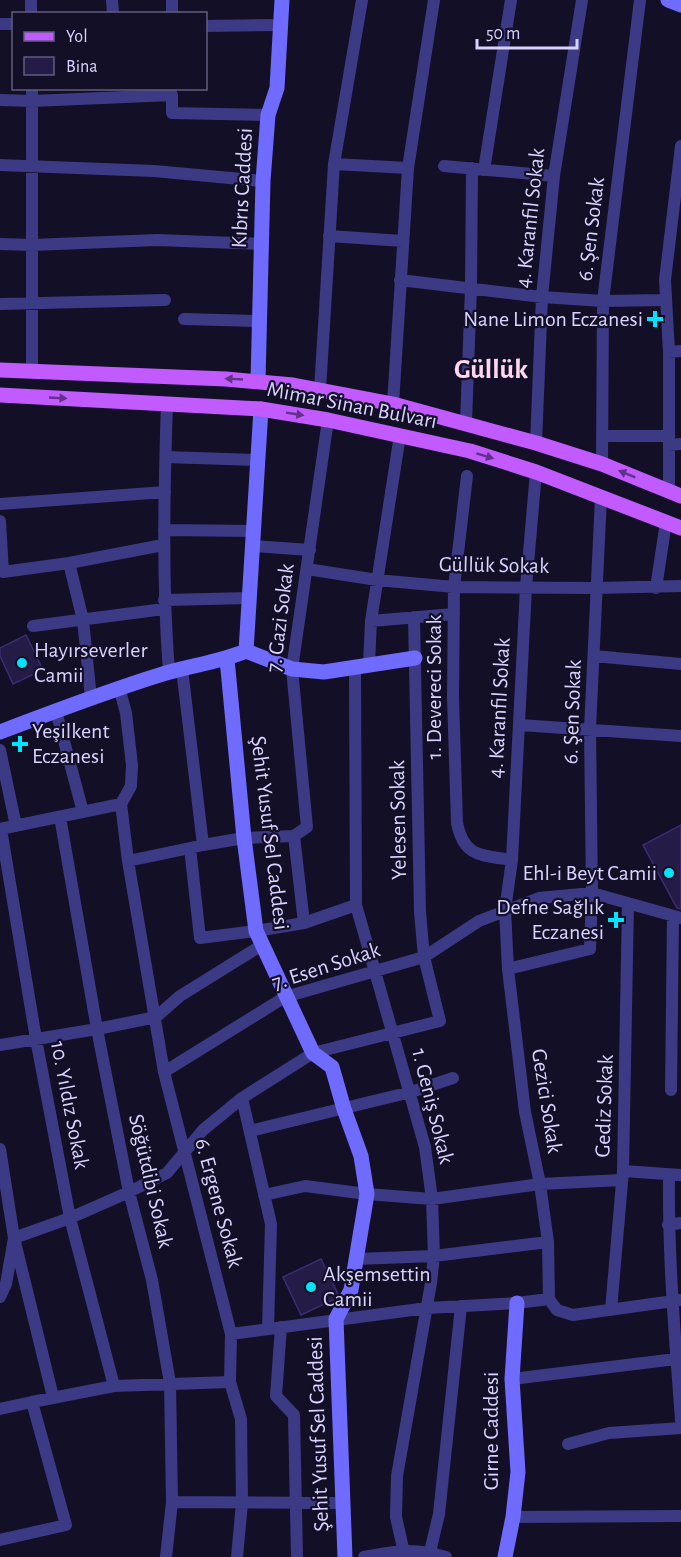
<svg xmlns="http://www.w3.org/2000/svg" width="681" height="1557" viewBox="0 0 681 1557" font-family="'Alegreya Sans',sans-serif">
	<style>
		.building { fill: #241b47; stroke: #3b2d73; stroke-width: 1.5 }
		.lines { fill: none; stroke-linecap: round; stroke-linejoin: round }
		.minor { stroke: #3d3a85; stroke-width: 12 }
		.secondary { stroke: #6f6bff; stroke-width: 15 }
		.primary { stroke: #c25bff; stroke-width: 15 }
		.oneway { fill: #623188 }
		.poi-dot { fill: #00e5ff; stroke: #130f26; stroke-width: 2 }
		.labels { text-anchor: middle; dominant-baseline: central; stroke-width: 4.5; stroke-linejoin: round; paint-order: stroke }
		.street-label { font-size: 22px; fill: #d9d4ff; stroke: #130f26 }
		.poi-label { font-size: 22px; fill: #d9d4ff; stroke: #130f26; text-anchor: end }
		.district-label { font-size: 28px; font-weight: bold; fill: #ffd6f0; stroke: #130f26 }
	</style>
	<rect width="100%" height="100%" fill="#130f26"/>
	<path class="building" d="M26,635L43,670L13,684L0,656V648Z
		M681,825V909L677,908L643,845Z
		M321,1259L338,1294L335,1299L301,1315L283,1277Z"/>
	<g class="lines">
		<path class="minor" d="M31,0V14
			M112,0L113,14
			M172,0V14
			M0,24H14
			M206,26L281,25
			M32,88V372
			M0,100L32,101L172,95V113L268,115
			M334,164L408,168L434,0
			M0,165L154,171L263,181
			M444,166L554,176
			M484,170L511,0
			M329,236L403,241
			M0,244L32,245L157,240L261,244
			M400,280L542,297L603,301L665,300
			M0,304L165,300
			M184,319L259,321
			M669,352L681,351
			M320,390L334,164L362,0
			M167,403C164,493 162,582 169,672
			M393,404L408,168
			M466,423L471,288L472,168
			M602,436H669
			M536,443L542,297L554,176L582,0
			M669,445L681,444
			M166,457L257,460
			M602,464L603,301L640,0
			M536,472L526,587L512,860L505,910L508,969L525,1112L540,1184L548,1242L549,1299
			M467,476L454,587L453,697L457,823C464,858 482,855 512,860
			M669,491V352L665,280L681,146
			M0,504L165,492
			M0,521L3,572L69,563L163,545
			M164,530L253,531
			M253,546L310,550
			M69,563L83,620L91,698
			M307,569L377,580L454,587L596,588L681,586
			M656,588L666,522
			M164,600L250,598
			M371,621L454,614
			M33,626L164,609
			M594,656L681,664
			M369,664L371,621L400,435
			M355,666L356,905L425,1147L432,1199L434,1256L431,1283L397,1476L396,1517L405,1557
			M182,669L203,845L190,848L200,938L256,931L304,923L356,905
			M119,687L126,713L132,765L131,786L121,804L128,861L164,1072L231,1334L230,1382L241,1419L242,1503L237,1557
			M56,711L83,812
			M520,725L681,736
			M0,750L16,826
			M60,817L97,1029L129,1192L152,1280L170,1383L172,1502L166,1557
			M0,829L121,804
			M1,829L36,1039L70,1218L114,1386
			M203,845L244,838L294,836
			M128,861L190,848
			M304,923L294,836L307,827L292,669L328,420
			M508,969L590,949L592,893L590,729L601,497
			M0,1045L97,1029L156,1017L180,996L262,945
			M164,1072L285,997L424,957L479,921L539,898L592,893L681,918
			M671,1090L673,916
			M242,1098L271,1224L268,1329
			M250,1131L411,1092L453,1078
			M0,1149L14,1238L53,1397
			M623,1171L681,1175
			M669,1175C668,1257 675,1338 681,1420
			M264,1195L305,1186L367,1194L432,1199L540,1184L622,1180
			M668,1225L681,1223
			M356,1259L434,1256L548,1242
			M0,1297L6,1284L14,1238L70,1218L129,1192L167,1173L203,1130L242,1098L313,1053L440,1021L424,957L420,912L414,617
			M611,1310L623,1171L628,903
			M281,1327L276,1396L294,1415L297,1557
			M231,1334L427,1308L517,1303L549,1299L557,1310L573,1315L681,1300
			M512,1379L676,1359
			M0,1409L32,1402
			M568,1444L609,1433L681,1428
			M172,1502L343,1503
			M513,1517L681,1516
			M0,1540L66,1525L32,1402L114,1386L230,1382
			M430,1552L439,1514L461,1306
			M364,1557C397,1551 412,1547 446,1557"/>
		<path class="secondary" d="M668,0L681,5
			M258,381L263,181L268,115L277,88L282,0
			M246,651L261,409
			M227,659L244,838L256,931L313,1053L332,1067L344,1109L361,1156L367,1194L351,1290L336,1319L345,1557
			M0,732C55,711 110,690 166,673C193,665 220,662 246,651L292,669L324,672L415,658
			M505,1557L513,1517L518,1472L512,1379L517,1303"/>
		<path class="primary" d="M0,370L226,379L293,385L393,404L536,443L602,464L681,496
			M0,395L261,409L328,420L470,451L536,472L681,528"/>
	</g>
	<defs><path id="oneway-solid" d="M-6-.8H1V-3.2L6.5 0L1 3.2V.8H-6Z" transform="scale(1.5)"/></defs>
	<g class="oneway">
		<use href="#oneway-solid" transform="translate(234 379) rotate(-177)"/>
		<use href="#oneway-solid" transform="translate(58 398) rotate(3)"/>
		<use href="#oneway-solid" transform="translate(295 414) rotate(9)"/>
		<use href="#oneway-solid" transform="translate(485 456) rotate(17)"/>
		<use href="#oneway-solid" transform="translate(627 474) rotate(-158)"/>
	</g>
	<g class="poi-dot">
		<path d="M652 310h6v6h6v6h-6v6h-6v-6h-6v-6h6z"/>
		<circle cx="22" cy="663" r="6"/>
		<path d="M17 735h6v6h6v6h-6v6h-6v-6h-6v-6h6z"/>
		<circle cx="669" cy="873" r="6"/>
		<path d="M613 911h6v6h6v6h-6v6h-6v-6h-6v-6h6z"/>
		<circle cx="311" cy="1287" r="6"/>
	</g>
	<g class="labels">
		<g class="street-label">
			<text transform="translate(242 188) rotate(-87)">Kıbrıs Caddesi</text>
			<text transform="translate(530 218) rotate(-84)">4. Karanfil Sokak</text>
			<text transform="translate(591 229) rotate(-83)">6. Şen Sokak</text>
			<text transform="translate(352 405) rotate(11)">Mimar Sinan Bulvarı</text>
			<text transform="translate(494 565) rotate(1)">Güllük Sokak</text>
			<text transform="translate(280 618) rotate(-83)">7. Gazi Sokak</text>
			<text transform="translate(434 687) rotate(-90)">1. Devereci Sokak</text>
			<text transform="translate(499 708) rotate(-87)">4. Karanfil Sokak</text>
			<text transform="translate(572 712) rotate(-88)">6. Şen Sokak</text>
			<text transform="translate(398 820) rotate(-91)">Yelesen Sokak</text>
			<text transform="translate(270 833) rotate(83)">Şehit Yusuf Sel Caddesi</text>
			<text transform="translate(326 966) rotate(-18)">7. Esen Sokak</text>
			<text transform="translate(547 1101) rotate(81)">Gezici Sokak</text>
			<text transform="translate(70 1105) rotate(79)">10. Yıldız Sokak</text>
			<text transform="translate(433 1106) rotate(76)">1. Geniş Sokak</text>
			<text transform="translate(604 1106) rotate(-88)">Gediz Sokak</text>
			<text transform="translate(151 1181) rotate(77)">Söğütdibi Sokak</text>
			<text transform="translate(219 1203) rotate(75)">6. Ergene Sokak</text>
			<text transform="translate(491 1431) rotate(-90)">Girne Caddesi</text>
			<text transform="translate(318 1434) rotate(-92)">Şehit Yusuf Sel Caddesi</text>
		</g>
		<g class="poi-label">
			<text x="643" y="319">Nane Limon Eczanesi</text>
			<text x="34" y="650" text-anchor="start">Hayırseverler<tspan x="34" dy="25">Camii</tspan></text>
			<text x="32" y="731" text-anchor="start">Yeşilkent<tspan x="32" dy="25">Eczanesi</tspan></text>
			<text x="657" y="873">Ehl-i Beyt Camii</text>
			<text x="604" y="907">Defne Sağlık<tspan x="604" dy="25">Eczanesi</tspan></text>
			<text x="323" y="1274" text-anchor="start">Akşemsettin<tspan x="323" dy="25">Camii</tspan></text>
		</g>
		<g class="district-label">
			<text x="491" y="370">Güllük</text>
		</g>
	</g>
	<rect x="12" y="12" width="195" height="78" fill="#130f26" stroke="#625e7d" stroke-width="1.5"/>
	<rect x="24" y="32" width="30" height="9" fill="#c25bff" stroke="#625e7d" stroke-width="1.5"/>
	<text x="66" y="42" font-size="18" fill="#d9d4ff">Yol</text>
	<rect x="24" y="57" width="30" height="18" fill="#241b47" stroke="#625e7d" stroke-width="1.5"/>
	<text x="66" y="72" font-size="18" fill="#d9d4ff">Bina</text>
	<path d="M477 39v9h100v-9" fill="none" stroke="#d9d4ff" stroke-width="3"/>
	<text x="486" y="39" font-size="18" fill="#d9d4ff" stroke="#130f26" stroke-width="4.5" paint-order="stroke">50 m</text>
</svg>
